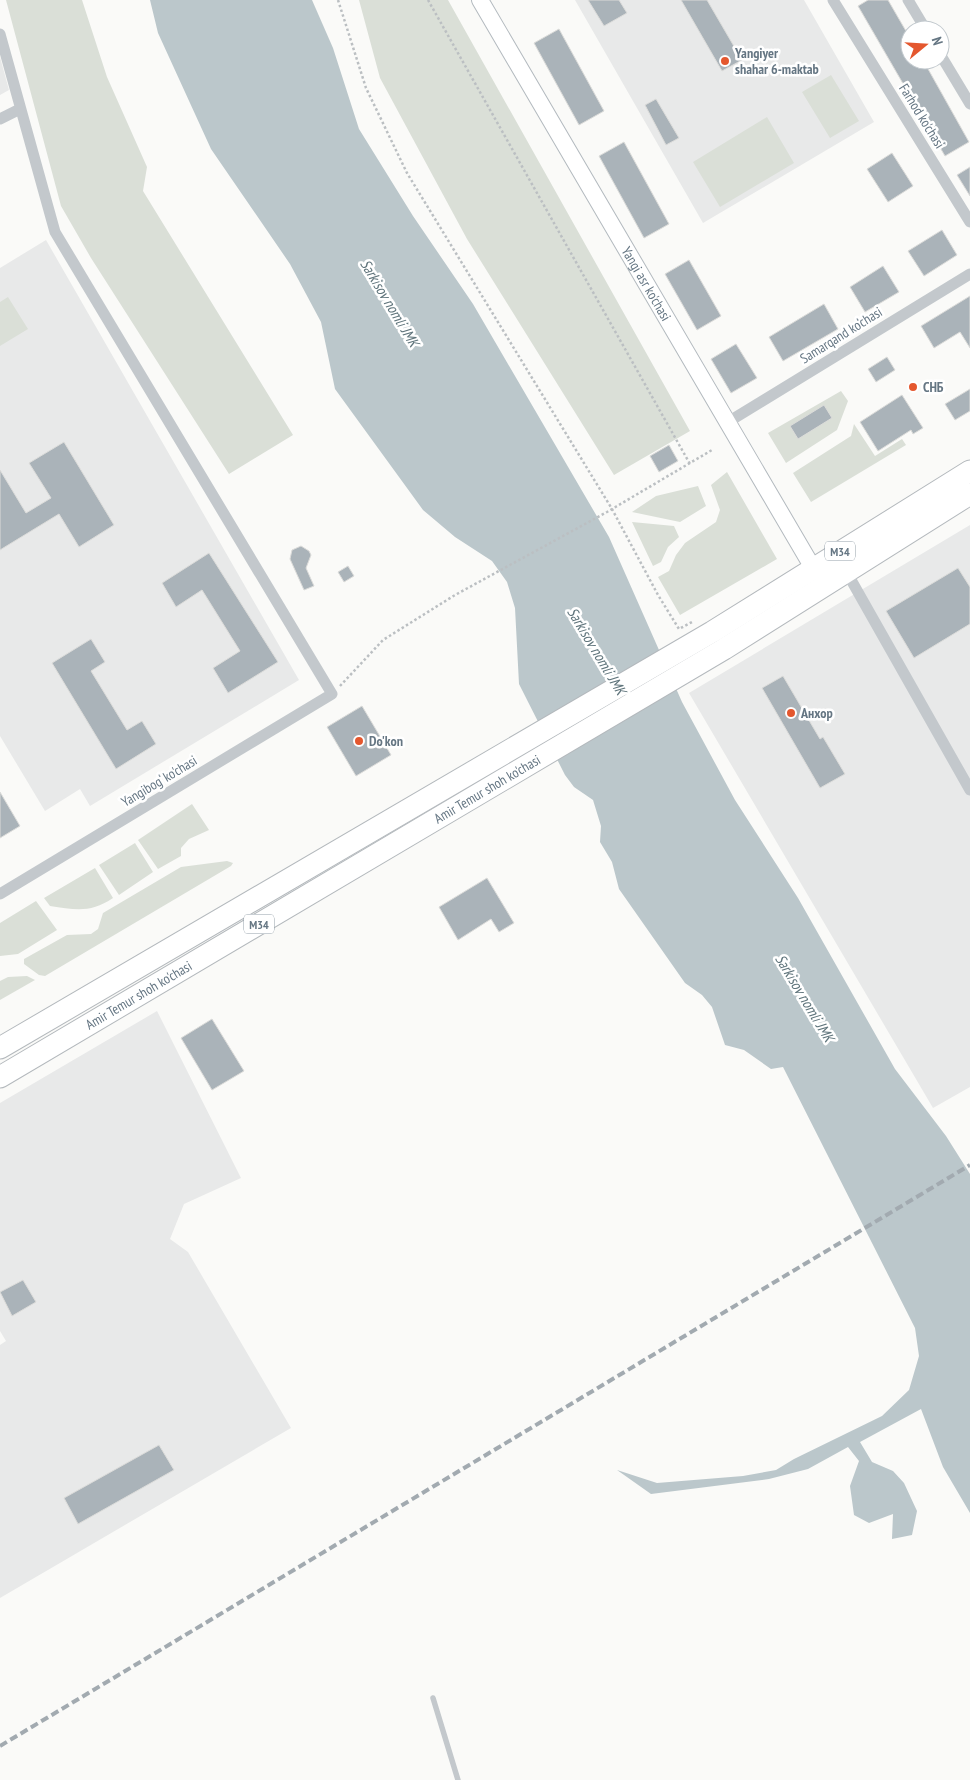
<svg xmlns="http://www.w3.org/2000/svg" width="970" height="1780" viewBox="0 0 970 1780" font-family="'PT Sans Narrow',sans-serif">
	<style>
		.built { fill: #e8e9e9 }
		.green { fill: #dadfd7 }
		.water { fill: #bbc7cb }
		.building { fill: #aab3b9; stroke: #dcdcda }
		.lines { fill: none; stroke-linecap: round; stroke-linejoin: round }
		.secondary-casing { stroke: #b3babf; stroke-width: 18 }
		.highway-casing { stroke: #b4b9bd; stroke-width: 23 }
		.path { stroke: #bbbfc2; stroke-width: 2.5; stroke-dasharray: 2.5 2.5; stroke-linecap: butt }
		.lane { stroke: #c3c8cc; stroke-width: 5.5 }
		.street { stroke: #c3c8cc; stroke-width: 11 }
		.secondary { stroke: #fff; stroke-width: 16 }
		.highway { stroke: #fff; stroke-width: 21 }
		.rail { stroke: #a2aab0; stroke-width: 4; stroke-dasharray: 8 4; stroke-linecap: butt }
		.poi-dot { fill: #e4572e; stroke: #fff; stroke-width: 2 }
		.labels { text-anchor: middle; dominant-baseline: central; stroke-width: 5; stroke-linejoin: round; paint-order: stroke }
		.shield { fill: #fff; stroke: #939fa8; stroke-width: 1 }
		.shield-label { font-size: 12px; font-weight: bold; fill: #657683 }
		.poi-label { font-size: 14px; font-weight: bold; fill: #657683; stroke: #fff; text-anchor: start }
		.street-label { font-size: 14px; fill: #657683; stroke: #fff }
		.water-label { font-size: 15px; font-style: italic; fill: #60757c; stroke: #fff }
	</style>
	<rect width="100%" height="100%" fill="#fafaf8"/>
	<path class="built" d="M575,0H804L874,122L703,223Z
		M0,57L9,90L0,95Z
		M46,240L299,680L90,806L80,789L45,811L0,736V268Z
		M970,525V1087L933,1108L689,693Z
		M157,1011L241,1178L184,1204L170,1239L188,1252L291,1428L0,1598V1345L6,1341L0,1331V1103Z"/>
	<path class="green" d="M6,0H82L107,77L147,167L143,191L293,435L229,474L91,258L61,206Z
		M359,0H448L690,431L614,475L467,239L380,78Z
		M831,75L859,121L830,138L802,92Z
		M767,117L794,163L720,207L693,162Z
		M8,297L28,329L0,346V302Z
		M841,391L848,401L837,430L786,463L768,433Z
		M854,424L875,456L902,439L906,445L811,502L793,473L851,436Z
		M727,472L777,559L680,615L658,577L669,571L676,555L685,543L716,522L720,510L711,485Z
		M698,486L706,506L680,522L632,512L656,496Z
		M632,522L674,526L679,537L668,547L661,562L653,566Z
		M192,804L209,830L189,839L181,848V856L158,869L138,840Z
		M135,843L153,872L119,895L99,865Z
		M227,861L233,863L231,866L45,976L39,975L24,964V959L67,935L91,934L98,929L103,913L181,867Z
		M95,868L113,898C91,913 76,910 50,906L44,898Z
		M36,901L57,930L18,954L0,956V923Z
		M27,976L35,980L0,1000V981L8,977Z"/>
	<path class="water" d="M150,0H312L333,48L359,129L413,216L473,304L609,537L682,702L735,800L798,898L895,1069L946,1136L970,1174V1513L943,1467L921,1409L860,1442L872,1462L893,1471L904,1483L917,1511L912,1535L892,1539L893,1514L869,1523L854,1515L850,1486L859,1461L848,1447L808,1469L769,1479L651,1494L617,1470L657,1483L743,1476L776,1470L794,1459L882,1416L909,1390L919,1356L915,1328L783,1067L771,1069L744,1050L725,1045L712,1007L702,995L685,983L619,889L612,862L600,842L601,826L593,800L574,787L565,775L519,684L515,608L507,582L492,561L455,537L423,510L335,389L321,322L290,264L211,149L158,33Z"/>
	<path class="building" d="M588,0H619L627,13L604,26Z
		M681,0H707L742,60L722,71Z
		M868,0H888L910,38V60H923L969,142L945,156L858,6Z
		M559,29L604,111L579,125L534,43Z
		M656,99L679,138L666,145L645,105Z
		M624,142L669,224L644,238L599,156Z
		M892,153L913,186L888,202L867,169Z
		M970,167V196L957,175Z
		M942,230L957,255L924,276L908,251Z
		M689,260L721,316L697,330L665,274Z
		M883,266L899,292L865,312L850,287Z
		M970,296V348L960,332L934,348L921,326Z
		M824,304L838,329L783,361L769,337Z
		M736,344L757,378L731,393L711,359Z
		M887,357L895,370L876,382L868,369Z
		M970,389V411L955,420L945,404Z
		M902,395L923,428L913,434L911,430L878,451L860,422Z
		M824,405L832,418L798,439L790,426Z
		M64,442L114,525L79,547L59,514L0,550V470L26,513L51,498L29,463Z
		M669,445L678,461L659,472L650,456Z
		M301,546L309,551L311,555L306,568L314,586L304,590L290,559L292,550Z
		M209,553L278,662L228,693L213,668L240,651L202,590L176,607L162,583Z
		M348,566L354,576L344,582L338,572Z
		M958,568L970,587V624L914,658L886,611Z
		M91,639L105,662L91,671L127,730L142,721L156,744L116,769L52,663Z
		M783,676L820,739L823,737L845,774L820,788L762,688Z
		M362,706L391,755L356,776L327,727Z
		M0,792L20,826L0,838Z
		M487,878L514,923L499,932L491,919L458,940L439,907Z
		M212,1019L244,1071L212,1090L181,1038Z
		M23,1280L36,1302L12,1316L0,1292Z
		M159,1445L174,1470L78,1524L64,1498Z"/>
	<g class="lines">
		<defs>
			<g id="secondary">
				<path id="s1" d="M480,0L813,568"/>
			</g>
			<g id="highway">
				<path d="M0,1048L712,632L970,471"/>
				<path id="s2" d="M0,1077L724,649L970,494"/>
			</g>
		</defs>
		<use href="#secondary" class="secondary-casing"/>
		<use href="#highway" class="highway-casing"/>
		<path class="path" d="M338,0L366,88L407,173L612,509L658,595L679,629L692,622
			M428,0L690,464
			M340,686L383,640L455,595L607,512L712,450"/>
		<path class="lane" d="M433,1698L458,1780"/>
		<path class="street" d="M833,0L970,222
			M908,0L926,30
			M0,34L55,232L332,694L0,894
			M940,54L970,104
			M0,119L20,109
			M728,422L970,274
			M846,571L970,790"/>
		<use href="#secondary" class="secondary"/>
		<use href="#highway" class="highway"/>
		<path class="rail" d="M0,1746L970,1165"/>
	</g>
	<g class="poi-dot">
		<circle cx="725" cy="61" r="5"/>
		<circle cx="913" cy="387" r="5"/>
		<circle cx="791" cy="713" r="5"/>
		<circle cx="359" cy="741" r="5"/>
	</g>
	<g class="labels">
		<g class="shield">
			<rect x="825" y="541.5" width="30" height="19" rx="4"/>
			<rect x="244" y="914.5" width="30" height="19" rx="4"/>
		</g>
		<g class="shield-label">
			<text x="840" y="551">M34</text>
			<text x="259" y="924">M34</text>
		</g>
		<g class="poi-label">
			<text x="735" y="53">Yangiyer<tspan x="735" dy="16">shahar 6-maktab</tspan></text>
			<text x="923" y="387">СНБ</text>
			<text x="801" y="713">Анхор</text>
			<text x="369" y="741">Do'kon</text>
		</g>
		<g class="street-label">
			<text transform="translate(922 116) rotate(58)">Farhod ko'chasi</text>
			<text stroke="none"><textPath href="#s1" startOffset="329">Yangi asr ko'chasi</textPath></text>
			<text transform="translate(841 335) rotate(-32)">Samarqand ko‘chasi</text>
			<text transform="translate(159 781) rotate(-31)">Yangibog‘ ko'chasi</text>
			<text stroke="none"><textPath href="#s2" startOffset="566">Amir Temur shoh ko'chasi</textPath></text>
			<text stroke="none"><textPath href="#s2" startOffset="161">Amir Temur shoh ko'chasi</textPath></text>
		</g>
		<g class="water-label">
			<text transform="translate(390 303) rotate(59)">Sarkisov nomli JMK</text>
			<text transform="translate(597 651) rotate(59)">Sarkisov nomli JMK</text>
			<text transform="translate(805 998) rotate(59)">Sarkisov nomli JMK</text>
		</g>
	</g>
	<g transform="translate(925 45) rotate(72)"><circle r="24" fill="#ffffff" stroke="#c1c8cd"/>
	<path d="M0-4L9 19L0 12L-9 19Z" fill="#e4572e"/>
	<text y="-8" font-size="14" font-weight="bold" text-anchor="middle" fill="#657683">N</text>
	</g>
</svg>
